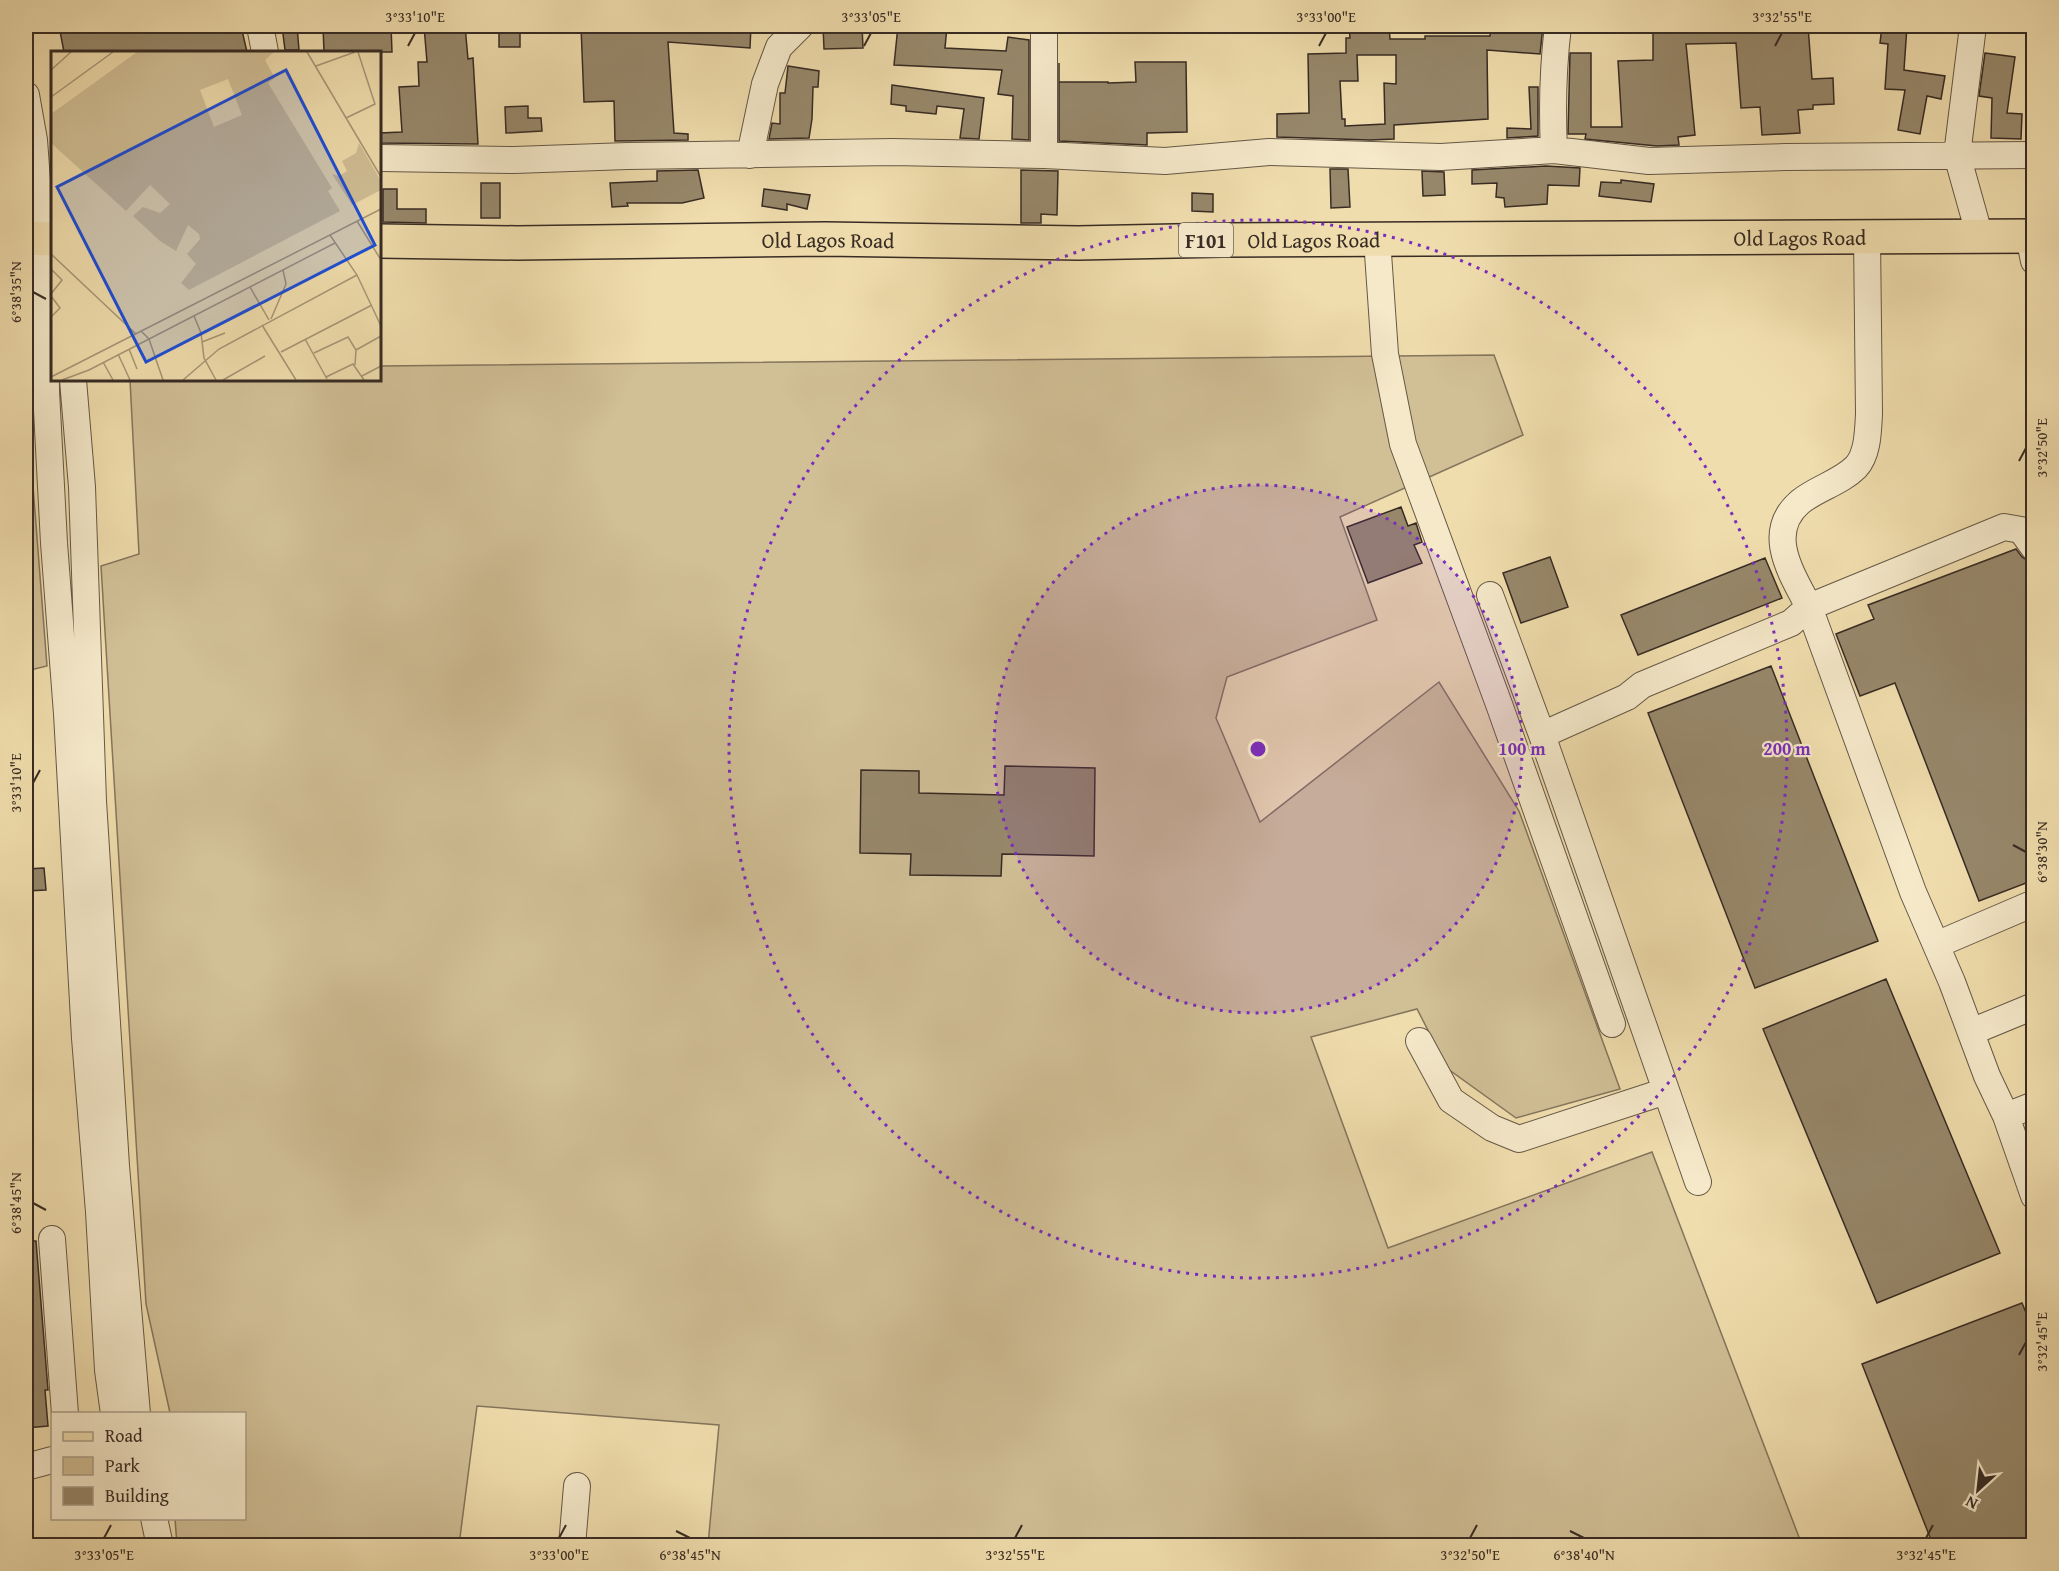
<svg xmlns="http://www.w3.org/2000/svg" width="2059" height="1571" viewBox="0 0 2059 1571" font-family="'Gentium Book Plus',serif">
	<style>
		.green { fill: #d1bf96; stroke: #84755d; stroke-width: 1.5 }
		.building { fill: #97886b; stroke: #372b24; stroke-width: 1.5; fill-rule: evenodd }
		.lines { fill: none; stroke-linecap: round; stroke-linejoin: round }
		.minor-casing { stroke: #655846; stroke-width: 28 }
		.major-casing { stroke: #372b24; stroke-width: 36 }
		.minor { stroke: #f5e9ca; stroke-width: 26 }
		.major { stroke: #f0ddad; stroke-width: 33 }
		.ticks { fill: none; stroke: #372b24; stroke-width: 2 }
		.ring { fill: none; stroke: #7b2cbf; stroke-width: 3; stroke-dasharray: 3 6 }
		.labels { text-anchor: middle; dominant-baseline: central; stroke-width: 4.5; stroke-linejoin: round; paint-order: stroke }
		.shield { fill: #f5e9ca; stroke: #706456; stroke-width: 1.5 }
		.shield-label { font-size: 20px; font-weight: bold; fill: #372b24 }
		.street-label { font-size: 21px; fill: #372b24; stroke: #f5e9ca }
		.inset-road { fill: none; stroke: #a69676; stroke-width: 1.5 }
		.view { fill: #1d4ed8; fill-opacity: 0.15; stroke: #1d4ed8; stroke-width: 3 }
		.inset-edge { fill: none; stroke: #372b24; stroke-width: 3 }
		.centre { fill: #7b2cbf; stroke: #f5e9ca; stroke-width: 3 }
		.ring-label { font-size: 18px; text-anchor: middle; font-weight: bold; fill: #7b2cbf; stroke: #f5e9ca; stroke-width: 4.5; stroke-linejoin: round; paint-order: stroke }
		.neatline { fill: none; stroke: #372b24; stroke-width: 2 }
		.ticks-label { font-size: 15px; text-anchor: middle; fill: #372b24 }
	</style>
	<rect width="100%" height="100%" fill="#f0ddad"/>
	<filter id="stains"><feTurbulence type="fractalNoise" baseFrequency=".00333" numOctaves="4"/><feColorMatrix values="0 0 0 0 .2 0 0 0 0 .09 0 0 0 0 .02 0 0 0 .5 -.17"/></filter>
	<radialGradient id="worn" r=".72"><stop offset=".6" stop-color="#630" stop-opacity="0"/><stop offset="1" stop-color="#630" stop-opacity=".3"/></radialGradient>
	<path class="green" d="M1494,355L1523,435L1340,517L1377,620L1227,677L1216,718L1260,822L1439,682L1519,811L1620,1089L1516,1118L1448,1069L1417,1009L1311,1037L1388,1248L1652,1152L1802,1545H708L719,1425L477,1406L459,1545H177L175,1519L244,1518V1414L170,1413L146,1304L101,566L139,554L130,380H380V366Z
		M26,396L47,666L26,671Z"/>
	<path class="building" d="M59,26H241L247,52H64Z
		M282,26H297L299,50H285Z
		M323,26H391L392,52H324Z
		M424,26H465L468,59L473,58L478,144L380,143V133L402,132L399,87L419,86L418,62H427Z
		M499,26H520V47H499Z
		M581,26H751L750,48L668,42L674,133L688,134V140L615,141L614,101L584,102Z
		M823,26H862L863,48L824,49Z
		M898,26H947L945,48L1006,51L1008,37L1029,40V140L1012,139L1013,96L998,94L1002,70L894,65Z
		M1349,26H1389L1390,39H1425V36H1490L1491,26H1543L1540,54L1487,50L1488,119L1394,125V139L1370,140L1277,137V114L1309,113L1308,54L1346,53V38H1350ZM1357,55H1396V84L1384,83L1385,124L1345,126V119H1342L1340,81H1358Z
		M1705,26H1808L1812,79L1833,78L1834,104L1813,105V109L1798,110L1800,133L1762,135L1760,107L1741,108L1736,43L1686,44L1695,135L1678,137L1679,145L1657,146L1585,139L1586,134H1568L1570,53H1591V127H1622L1618,61L1653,60V29H1705Z
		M1882,26H1907L1904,70L1945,76L1941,99L1927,96L1920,134L1898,130L1905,90L1885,89L1888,44L1880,43Z
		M1985,53L2015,57L2007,113L2022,114L2021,139L1991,138L1992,98L1979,96Z
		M1135,62H1186L1187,132L1147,133V145L1059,141V63V82H1108V83L1136,82Z
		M788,66L819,71L818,87H813L812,119L809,138L769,139L772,123L780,124V93H785Z
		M892,85L984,98L979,139L960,138L964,109L937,106L936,114L906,111V106L891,104Z
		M1529,87H1538V136L1507,138V128L1531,129Z
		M528,106V118H541L542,131L506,133L505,107Z
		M1546,166L1580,168L1579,186L1548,185L1547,204L1505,207L1504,198L1496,197L1497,183L1472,184V170Z
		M1330,169H1348L1350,207L1331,208Z
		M698,170L704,198L682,203H627L628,206L612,207L610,183L657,181V171Z
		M1021,170L1058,171L1057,215L1041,214V223H1021Z
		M1422,171L1444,172L1445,195L1423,196Z
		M1621,180L1654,184L1651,202L1599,196L1601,182L1621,183Z
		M481,183H500V218H481Z
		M383,189H397V209H426V223L383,222Z
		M764,189L810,195L807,209L787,204V210L762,206Z
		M1192,193L1213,194V212L1192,211Z
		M1401,507L1408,526L1416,523L1422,542L1414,545L1422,563L1368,583L1347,527Z
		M2016,549L2022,557L2030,562L2034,572V880L1979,901L1895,683L1860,696L1836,634L1874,619L1868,605Z
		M1550,557L1568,607L1521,623L1503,573Z
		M1765,558L1782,598L1638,655L1621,615Z
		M1771,666L1878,941L1755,988L1648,713Z
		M1005,766L1095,768L1094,856L1002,854L1001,876L910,875L911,854L860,853L861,770L919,771V793L1004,795Z
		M44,868L46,890L26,891V869Z
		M1886,979L2000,1253L1877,1303L1763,1029Z
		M26,1241H36L48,1390H45L48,1426L26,1428Z
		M2022,1303L2034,1332V1545H1933L1862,1364Z"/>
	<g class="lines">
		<defs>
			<path id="minor" d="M260,26L265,52
				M1973,26L1957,155L1980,237
				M26,95L34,140L45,289L46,391L54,543L67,714L85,1038L99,1212L108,1370L114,1414
				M1554,150C1552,109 1553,67 1558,26
				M750,155L765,84L779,47L800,26
				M1044,155V26
				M380,158L514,160L628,156L893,152L1044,155L1165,161L1269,152L1441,157L1554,150L1649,161L1786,157L2034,155
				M1867,236L1869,414C1868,431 1868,454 1856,467C1840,483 1817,488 1800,502C1764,533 1792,574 1809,607L1913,892L1952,982L1987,1076L2006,1116L2034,1196
				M2029,236L2034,261
				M1377,239L1385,354L1403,444L1500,707L1612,1024
				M73,380L82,487L93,801L116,1166L137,1414
				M1490,595L1542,735
				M1936,945L2034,903
				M1971,1032L2034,1006
				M1419,1041L1451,1100L1492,1128L1519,1139L1666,1091
				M2006,1116L2034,1105
				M1698,1182L1542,735L1627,697L1642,685L1791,623L1809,607L2004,527L2021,530L2034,548
				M52,1239L65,1414
				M26,1467L52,1460
				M154,1518L160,1546
				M572,1546L577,1486"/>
			<g id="major">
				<path d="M26,238L52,239"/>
				<path id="s1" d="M380,241L517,243L825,239L1078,243L1223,240L2034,236"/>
			</g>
		</defs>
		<use href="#minor" class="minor-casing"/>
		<use href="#major" class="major-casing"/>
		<use href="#minor" class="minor"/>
		<use href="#major" class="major"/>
	</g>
	<path class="ticks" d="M408,46L415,33M864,46L871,33M1319,46L1326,33M1775,46L1782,33M33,292L46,299M2019,461L2026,448M33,783L40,770M2013,845L2026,852M33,1203L46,1210M2019,1355L2026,1342M676,1531L690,1538M1570,1531L1584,1538M104,1538L111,1525M559,1538L566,1525M1015,1538L1022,1525M1470,1538L1477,1525M1926,1538L1933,1525"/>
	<circle cx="1258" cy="749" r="264" fill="#7b2cbf" fill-opacity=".12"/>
	<g class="ring">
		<circle cx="1258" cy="749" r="264"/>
		<circle cx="1258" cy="749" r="529"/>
	</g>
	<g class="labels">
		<rect class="shield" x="1179" y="223" width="54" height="34" rx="4.5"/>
		<g class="shield-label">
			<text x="1206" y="240">F101</text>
		</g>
		<g class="street-label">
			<text stroke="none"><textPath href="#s1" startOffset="1420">Old Lagos Road</textPath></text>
			<text stroke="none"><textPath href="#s1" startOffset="934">Old Lagos Road</textPath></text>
			<text stroke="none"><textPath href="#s1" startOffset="448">Old Lagos Road</textPath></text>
		</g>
	</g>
	<g transform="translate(51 51)">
		<rect width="330" height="330" fill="#f0ddad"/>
		<path d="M86,1H223L214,9L224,27L217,32L281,137L277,140L289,160L138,239L130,232L145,213L136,203L149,188L148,183L137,174L125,200L109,190L82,165L92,156L109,162L119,153L99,134L75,160L0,92V63ZM177,28L191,64L163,76L149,39ZM308,92L330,130V139L301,154L281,123L288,125L296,120L291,110L305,102Z" fill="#d1bf96" fill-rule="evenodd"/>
		<path class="inset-road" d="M256,1L330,126M265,15L304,1M0,19L20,1M0,46L62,1M295,67L324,53L307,1M306,170L330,209M279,184L306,224L330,275M0,203L85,283M0,218L11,229L0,243M199,236L218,269M0,245L9,257L0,266M143,265L150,282L153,307L165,329M220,268L235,233L232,219M211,274L245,329M90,280L98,288L112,329M254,288L276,328M151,291L174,282M78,298L86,318M305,299L330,285M230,301L321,254M263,302L297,286L305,299L304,314M67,303L79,329M52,311L62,329M311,325L330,315M0,326L330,158M275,326L302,313L313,329M11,329L38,319L284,192M132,329L168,298L306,224M172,329L214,305"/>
		<path class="view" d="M235,19L324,194L95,311L6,136Z"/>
		<rect width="330" height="330" class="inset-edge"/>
	</g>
	<circle cx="1258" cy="749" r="9" class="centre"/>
	<g class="ring-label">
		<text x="1522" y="755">100 m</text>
		<text x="1787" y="755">200 m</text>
	</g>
	<rect width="2059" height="1571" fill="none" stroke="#f0ddad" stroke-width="66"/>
	<rect x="51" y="1412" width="195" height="108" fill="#f5e9ca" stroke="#a99d88" stroke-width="1.5"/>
	<rect x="63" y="1432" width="30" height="9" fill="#f0ddad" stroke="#a99d88" stroke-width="1.5"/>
	<text x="105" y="1442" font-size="18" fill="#372b24">Road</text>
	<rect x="63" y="1457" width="30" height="18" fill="#d1bf96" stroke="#a99d88" stroke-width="1.5"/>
	<text x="105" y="1472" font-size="18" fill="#372b24">Park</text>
	<rect x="63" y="1487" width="30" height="18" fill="#97886b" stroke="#a99d88" stroke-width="1.5"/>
	<text x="105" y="1502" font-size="18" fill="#372b24">Building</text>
	<g transform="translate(1978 1490) rotate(207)" stroke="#f5e9ca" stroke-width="4.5" paint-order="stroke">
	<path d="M0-4.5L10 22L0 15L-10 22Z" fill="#372b24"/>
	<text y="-9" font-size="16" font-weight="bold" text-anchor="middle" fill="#372b24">N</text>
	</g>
	<rect x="33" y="33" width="1993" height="1505" class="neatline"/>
	<g class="ticks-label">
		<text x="415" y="22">3°33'10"E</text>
		<text x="871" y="22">3°33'05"E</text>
		<text x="1326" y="22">3°33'00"E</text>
		<text x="1782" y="22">3°32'55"E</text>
		<text transform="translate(16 292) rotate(-90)" y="5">6°38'35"N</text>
		<text transform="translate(2042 448) rotate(-90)" y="5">3°32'50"E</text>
		<text transform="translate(16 783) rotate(-90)" y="5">3°33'10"E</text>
		<text transform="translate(2042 852) rotate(-90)" y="5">6°38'30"N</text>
		<text transform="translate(16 1203) rotate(-90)" y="5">6°38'45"N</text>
		<text transform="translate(2042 1342) rotate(-90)" y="5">3°32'45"E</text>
		<text x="104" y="1560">3°33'05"E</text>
		<text x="559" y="1560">3°33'00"E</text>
		<text x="690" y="1560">6°38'45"N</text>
		<text x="1015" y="1560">3°32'55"E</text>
		<text x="1470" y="1560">3°32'50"E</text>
		<text x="1584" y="1560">6°38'40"N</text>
		<text x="1926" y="1560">3°32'45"E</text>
	</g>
	<rect width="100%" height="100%" filter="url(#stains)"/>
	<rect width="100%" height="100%" fill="url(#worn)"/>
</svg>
